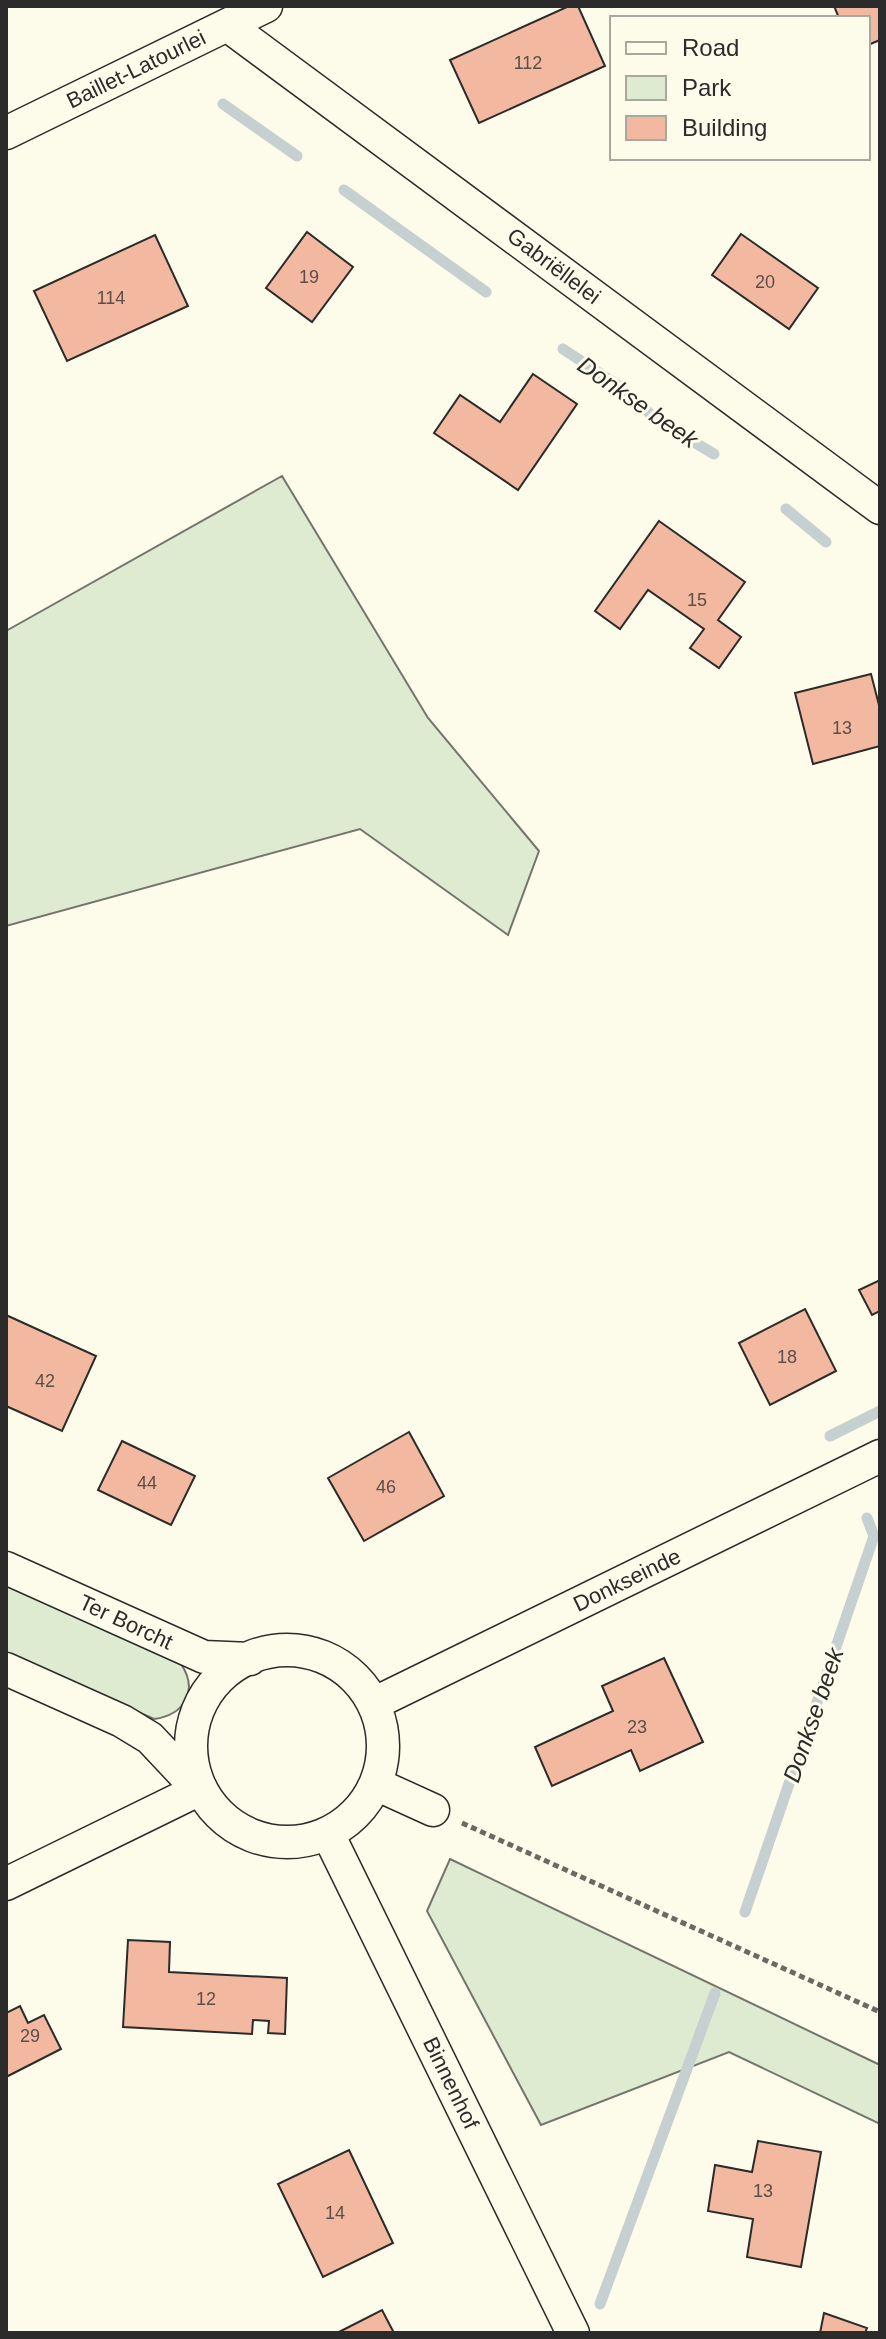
<svg xmlns="http://www.w3.org/2000/svg" width="886" height="2339" viewBox="0 0 886 2339" font-family="Helvetica,sans-serif">
	<style>
		.green { fill: #deebd1; stroke: #74746e; stroke-width: 2 }
		.lines { fill: none; stroke-linecap: round; stroke-linejoin: round }
		.stream { stroke: #c7d0d0; stroke-width: 11 }
		.building { fill: #f2b8a0; stroke: #2b2b2b; stroke-width: 2 }
		.street-casing { stroke: #2b2b2b; stroke-width: 35 }
		.path { stroke: #6a6964; stroke-width: 5; stroke-dasharray: 6 4; stroke-linecap: butt }
		.street { stroke: #fdfbea; stroke-width: 32 }
		.labels { text-anchor: middle; dominant-baseline: central; stroke-width: 6; stroke-linejoin: round; paint-order: stroke }
		.number-label { font-size: 18px; fill: #5d4e48 }
		.street-label { font-size: 22px; fill: #2b2b2b; stroke: #fdfbea }
		.water-label { font-size: 24px; font-style: italic; fill: #2b2b2b; stroke: #fdfbea }
	</style>
	<rect width="100%" height="100%" fill="#fdfbea"/>
	<path class="green" d="M282,476L428,718L539,851L508,935L360,829L6,926V631Z
		M6,1583L181,1664C199,1691 184,1715 154,1719L6,1653Z
		M450,1859L880,2065V2124L729,2052L541,2125L427,1911Z"/>
	<g class="lines">
		<path class="stream" d="M223,104L297,156
			M344,190L486,292
			M563,349L619,386L657,420L714,454
			M786,509L826,542
			M830,1436L880,1411
			M745,1912L874,1536L867,1518
			M600,2304L715,1993"/>
	</g>
	<path class="building" d="M569,6H578L605,66L479,123L450,60Z
		M834,6H880V40L868,45V18H839Z
		M307,232L353,267L312,322L266,288Z
		M741,234L818,288L789,329L712,275Z
		M155,235L188,306L67,361L34,291Z
		M533,374L577,404L518,490L434,433L460,395L500,422Z
		M659,521L745,582L718,620L741,637L719,668L690,648L704,629L648,590L620,629L595,611Z
		M871,674L880,709V746L813,764L795,693Z
		M880,1280V1311L872,1315L859,1290Z
		M805,1309L836,1371L770,1405L739,1343Z
		M6,1315L96,1356L62,1431L6,1406Z
		M409,1432L444,1496L364,1541L328,1478Z
		M122,1441L195,1476L171,1525L98,1490Z
		M664,1658L703,1742L640,1771L631,1750L552,1786L535,1747L613,1711L602,1686Z
		M128,1940L170,1942L169,1972L287,1978L285,2034L268,2033L269,2021L253,2020L252,2034L123,2027Z
		M20,2006L28,2023L44,2015L61,2049L6,2077V2013Z
		M758,2141L821,2152L801,2267L747,2257L753,2219L708,2211L715,2165L752,2172Z
		M349,2150L393,2243L323,2277L278,2184Z
		M382,2310L394,2333H337Z
		M824,2313L867,2328L865,2333H820Z"/>
	<g class="lines">
		<defs>
			<path id="street" d="M227,25L880,508
				M6,133L266,6
				M6,1568L204,1657L250,1659
				M191 1746a96 96 0 1 1 192 0a96 96 0 1 1-192 0Z
				M6,1669L122,1721L150,1738L197,1788
				M375,1703L880,1456
				M378,1785L433,1810
				M328,1834L573,2333
				M6,1884L198,1790"/>
		</defs>
		<use href="#street" class="street-casing"/>
		<path class="path" d="M462,1823L880,2012"/>
		<use href="#street" class="street"/>
	</g>
	<g class="labels">
		<g class="number-label">
			<text x="528" y="63">112</text>
			<text x="309" y="277">19</text>
			<text x="765" y="282">20</text>
			<text x="111" y="298">114</text>
			<text x="697" y="600">15</text>
			<text x="842" y="728">13</text>
			<text x="787" y="1357">18</text>
			<text x="45" y="1381">42</text>
			<text x="147" y="1483">44</text>
			<text x="386" y="1487">46</text>
			<text x="637" y="1727">23</text>
			<text x="206" y="1999">12</text>
			<text x="30" y="2036">29</text>
			<text x="763" y="2191">13</text>
			<text x="335" y="2213">14</text>
		</g>
		<g class="street-label">
			<text transform="translate(136 69) rotate(-26)">Baillet-Latourlei</text>
			<text transform="translate(554 266) rotate(37)">Gabriëllelei</text>
			<text transform="translate(627 1580) rotate(-26)">Donkseinde</text>
			<text transform="translate(126 1622) rotate(25)">Ter Borcht</text>
			<text transform="translate(451 2083) rotate(64)">Binnenhof</text>
		</g>
		<g class="water-label">
			<text transform="translate(638 402) rotate(35)">Donkse beek</text>
			<text transform="translate(813 1715) rotate(-71)">Donkse beek</text>
		</g>
	</g>
	<rect width="886" height="2339" fill="none" stroke="#2b2b2b" stroke-width="16"/>
	<rect x="610" y="16" width="260" height="144" fill="#fdfbea" stroke="#a9a89e" stroke-width="2"/>
	<rect x="626" y="42" width="40" height="12" fill="#fdfbea" stroke="#a9a89e" stroke-width="2"/>
	<text x="682" y="56" font-size="24" fill="#2b2b2b">Road</text>
	<rect x="626" y="76" width="40" height="24" fill="#deebd1" stroke="#a9a89e" stroke-width="2"/>
	<text x="682" y="96" font-size="24" fill="#2b2b2b">Park</text>
	<rect x="626" y="116" width="40" height="24" fill="#f2b8a0" stroke="#a9a89e" stroke-width="2"/>
	<text x="682" y="136" font-size="24" fill="#2b2b2b">Building</text>
</svg>
